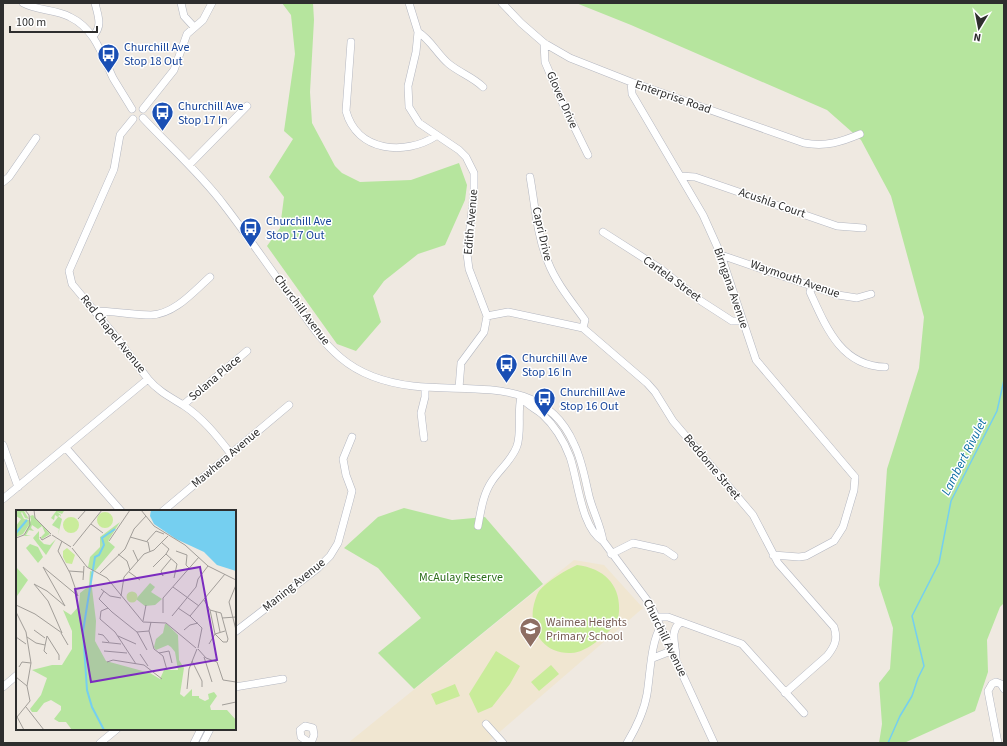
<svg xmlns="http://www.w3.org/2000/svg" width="1007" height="746" viewBox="0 0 1007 746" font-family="'Source Sans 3',sans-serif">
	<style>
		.education { fill: #f0e6d1 }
		.green { fill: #b6e59e }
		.pitch { fill: #c9ec9a }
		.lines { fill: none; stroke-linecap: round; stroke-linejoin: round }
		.stream { stroke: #75cff0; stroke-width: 1.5 }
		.minor-casing { stroke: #b4b7c1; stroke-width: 8 }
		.minor { stroke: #fff; stroke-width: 7 }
		.labels { text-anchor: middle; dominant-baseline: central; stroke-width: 3; stroke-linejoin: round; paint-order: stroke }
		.transit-label { font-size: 12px; fill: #164399; stroke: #fff; text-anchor: start }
		.street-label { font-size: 12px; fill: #2e2e2e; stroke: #fff }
		.park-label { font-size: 12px; fill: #2c6e1b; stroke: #fff }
		.education-label { font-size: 12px; fill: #785e54; stroke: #fff; text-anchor: start }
		.water-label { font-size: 13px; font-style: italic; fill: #0d6fa3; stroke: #fff }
		.inset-river { fill: none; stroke: #75cff0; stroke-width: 2 }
		.inset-road { fill: none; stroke: #a29e99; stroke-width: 1 }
		.view { fill: #7b2cbf; fill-opacity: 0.15; stroke: #7b2cbf; stroke-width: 2 }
		.inset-edge { fill: none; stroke: #2e2e2e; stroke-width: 2 }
	</style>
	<rect width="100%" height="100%" fill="#efe9e1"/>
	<path class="education" d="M574,560L604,565L643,608L487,743H348Z"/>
	<path class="green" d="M282,3H313L314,20L310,92L312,123L335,166L342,173L360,182L411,180L459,163L467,185L465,200L445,245L418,254L384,281L373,296L381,322L356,351L337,344L267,246L280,228L284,197L269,177L293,139L284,131L295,54L291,15Z
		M576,3H1004V603L1000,607L987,640L988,672L975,711L904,743H879L882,724L879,683L890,669L893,628L879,585L887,469L919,368L924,317L891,196L861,140L827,110L631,25Z
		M404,508L452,520L485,517L543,584L414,689L378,653L421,618L378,568L344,548L378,517Z"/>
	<path class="pitch" d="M577,565C610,569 625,592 617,624C604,635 589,652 571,653C545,654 530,633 533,609C534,603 536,596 539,591C547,581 566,570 577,565Z
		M496,651L520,666L510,684L492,707L478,713L469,694Z
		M551,665L559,674L539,691L531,682Z
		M455,684L460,696L436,705L431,694Z"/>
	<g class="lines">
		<path class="stream" d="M888,743L900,716L912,696L918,678L924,666L912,616L939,563L951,501L997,411L1004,380"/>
		<defs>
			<path id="minor" d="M23,3C38,11 55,9 70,17C95,29 102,55 113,78C119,88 126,99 132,109
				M181,3L184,16L194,27
				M409,3L418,32L416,52L408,86L409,107L419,123L459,150L466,157L474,173V193L467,254L469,269L487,316L484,332L461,363L459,388
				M502,3L521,23L544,43L570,58L631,82L804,143C826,147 841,142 860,134
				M418,32C431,40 437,54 449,64C460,73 473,77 483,87
				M93,36C103,26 98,16 95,3
				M351,42L346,111C357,152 405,156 436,136
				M544,43L545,62L563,104L588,155
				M631,82L632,94L703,215L721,255L756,360L855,477L854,490L843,527L834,541L806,556L799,557L773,555
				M143,109L174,70L187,34L203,20L212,3
				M143,118C170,147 200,173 224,205C248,236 270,269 294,301C308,321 322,342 341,358C361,375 388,383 413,386C473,393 544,375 574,444C582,460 585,479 589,496C593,512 601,526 603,541L650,604L714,743
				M189,165L247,106
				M681,176L695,177L837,226L863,228
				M530,177C535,205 537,236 548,262C556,283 572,302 585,320L583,328
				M3,182L9,177L36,138
				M603,232L661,269L701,301L732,321H742
				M721,255L838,295L857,298L871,294
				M812,286L810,292C826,327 841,366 885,367
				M95,311C114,311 132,315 151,315C175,314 194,291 210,277
				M487,316L508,312L583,328L647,383L655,392L673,421L753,515L778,563L834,627C838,639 835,646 827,656L785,693
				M148,379C158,391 170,397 183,405C203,418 217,436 231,454
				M521,397C526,405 535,408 542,414C555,426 564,441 570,457C578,480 581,528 603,541
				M183,405L247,351
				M424,438L421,413L425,397V387
				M3,445L18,487
				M66,448L121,511
				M3,499L148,379L112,332L72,284L69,271L114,169L120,135L133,119
				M163,511L289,405
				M478,526C481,510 483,494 492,481C500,469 512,460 517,446C522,430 517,413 521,397
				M611,554L633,543L665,550L674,556
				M656,617H668L742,644L804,713
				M235,632L318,568L330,556L338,543L350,499L352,491L346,475L343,459L352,437
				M653,658L671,651
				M676,660C677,647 668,631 681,622
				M3,687L17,675
				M235,687L283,679
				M486,724L503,743
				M100,743L117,729
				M194,743L201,729
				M203,743L210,729
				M310,743L301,737L300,730L305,726L313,728L314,735L311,743
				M627,743C636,728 644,712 647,694C650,676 651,640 661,627
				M998,743L988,691L992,684L996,682L1001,684L1004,689"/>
		</defs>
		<use href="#minor" class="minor-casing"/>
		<use href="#minor" class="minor"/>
	</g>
	<defs>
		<symbol id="bus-pin" viewBox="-11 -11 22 30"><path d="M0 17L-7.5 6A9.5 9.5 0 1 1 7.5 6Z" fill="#1a4fb4" stroke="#fff"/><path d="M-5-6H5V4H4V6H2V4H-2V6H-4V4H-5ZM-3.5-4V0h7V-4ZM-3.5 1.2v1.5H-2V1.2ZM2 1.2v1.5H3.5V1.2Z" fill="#fff"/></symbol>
		<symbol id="school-pin" viewBox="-11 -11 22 30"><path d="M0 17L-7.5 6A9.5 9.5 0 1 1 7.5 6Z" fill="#8d6e63" stroke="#fff"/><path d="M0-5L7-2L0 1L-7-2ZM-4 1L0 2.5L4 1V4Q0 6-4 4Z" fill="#fff"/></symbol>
	</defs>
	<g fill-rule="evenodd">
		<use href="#bus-pin" x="96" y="42" width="25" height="34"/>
		<use href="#bus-pin" x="150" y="100" width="25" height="34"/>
		<use href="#bus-pin" x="238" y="216" width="25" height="34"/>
		<use href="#bus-pin" x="494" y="352" width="25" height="34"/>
		<use href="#bus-pin" x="532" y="386" width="25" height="34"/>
		<use href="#school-pin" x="518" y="616" width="25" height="34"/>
	</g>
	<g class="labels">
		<g class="transit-label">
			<text x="124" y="47">Churchill Ave<tspan x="124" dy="14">Stop 18 Out</tspan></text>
			<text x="178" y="106">Churchill Ave<tspan x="178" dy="14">Stop 17 In</tspan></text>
			<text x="266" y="221">Churchill Ave<tspan x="266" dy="14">Stop 17 Out</tspan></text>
			<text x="522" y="358">Churchill Ave<tspan x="522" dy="14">Stop 16 In</tspan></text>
			<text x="560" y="392">Churchill Ave<tspan x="560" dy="14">Stop 16 Out</tspan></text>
		</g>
		<g class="street-label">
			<text transform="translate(673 97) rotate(19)">Enterprise Road</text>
			<text transform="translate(562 100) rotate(66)">Glover Drive</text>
			<text transform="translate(772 203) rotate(19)">Acushla Court</text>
			<text transform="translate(471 222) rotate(-85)">Edith Avenue</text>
			<text transform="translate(542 234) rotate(77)">Capri Drive</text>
			<text transform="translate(672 279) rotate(36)">Cartela Street</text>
			<text transform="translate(795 279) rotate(19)">Waymouth Avenue</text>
			<text transform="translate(731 288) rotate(71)">Birngana Avenue</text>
			<text transform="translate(302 310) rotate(53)">Churchill Avenue</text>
			<text transform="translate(113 334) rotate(51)">Red Chapel Avenue</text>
			<text transform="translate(215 378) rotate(-40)">Solana Place</text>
			<text transform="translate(226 458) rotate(-40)">Mawhera Avenue</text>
			<text transform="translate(712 467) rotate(50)">Beddome Street</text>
			<text transform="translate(294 585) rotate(-39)">Maning Avenue</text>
			<text transform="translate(665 638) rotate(64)">Churchill Avenue</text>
		</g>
		<g class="park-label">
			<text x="461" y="577">McAulay Reserve</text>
		</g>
		<g class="education-label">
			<text x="546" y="622">Waimea Heights<tspan x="546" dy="14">Primary School</tspan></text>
		</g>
		<g class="water-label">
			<text transform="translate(964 457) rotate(-63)">Lambert Rivulet</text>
		</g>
	</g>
	<g transform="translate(16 510)">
		<rect width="220" height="220" fill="#efe9e1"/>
		<path d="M0,0L8,1L13,9L9,8L6,2L5,3L8,9L13,10L14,13L7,24L0,27V16L5,9L0,6ZM41,0L48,1L46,4L41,2L45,5L44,7L47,8L44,7V5L42,6L46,9L42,25L43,19L36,15L42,7L39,5L38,10L35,8ZM17,5L18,6L34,24L26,29L25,27L29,23L26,16L22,19L16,15L15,18L18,21L13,20L10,25L15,26H8L15,10L14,6ZM104,12L92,31L99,37L79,61L72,57L74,47L84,37V27ZM23,21V29L28,34L34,35L40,29L30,45L17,28ZM14,34L22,37L27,47L22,53L10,38ZM0,57L12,70L1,86H0ZM74,61L77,62L75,70L80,111L79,131L90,151L134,163L144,169L148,160H162L159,142L155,137L152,135L140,140L138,137L140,129L147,123L149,114H151L162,125L163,150L168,158L164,184L168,187L176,179V186H183V188L189,191L193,189L192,184L198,182L201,186L194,196L195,200H211L220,210V220H56L50,212H43L38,209L45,200V196L35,190L28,193L21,202H16L14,199L25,185L31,168L16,160L36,155H46L56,139V121L47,100L55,105L63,96L64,83L73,76ZM134,73L139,77L135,82L146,89L139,95L129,96L120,89Z" fill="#b6e59e"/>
		<path d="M81 10a8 8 0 1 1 16 0a8 8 0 1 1-16 0ZM47 15a8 8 0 1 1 16 0a8 8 0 1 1-16 0ZM51,38L59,45L56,54L50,53L47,47V41ZM110.5 87a5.5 5.5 0 1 1 11 0a5.5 5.5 0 1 1-11 0Z" fill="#c9ec9a"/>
		<path d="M135,0H220V61L201,55L188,42L160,29L138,14L134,6Z" fill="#75cff0"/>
		<path class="inset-river" d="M0,23L11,10M88,220L76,197L71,180L67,121L79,47L83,45L88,35L86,28L99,19"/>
		<path class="inset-road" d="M18,0L19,8L35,24M125,0L138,16L169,35L192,56L220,70M62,9L70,0M75,14L87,23M36,25L55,37M24,27L26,30L35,25M114,27L132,32L134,42M0,28L8,25L14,15L13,5L9,0M93,31L114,0M131,31L140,21L148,24M145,32L153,39L150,44L161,54M57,36L86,0M56,38L71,57L91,68L127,112M117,40L122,51M160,41L171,45L170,55L173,58M102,44L111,51L114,60M137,57L150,44M53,61L67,62M113,62L124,70M84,63L109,39L118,19L130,6M146,64L147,66L145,61L155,49M158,68L161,54M67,70L68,56M220,75L213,92L220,120M157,77L183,96M85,79L94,86L105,88M88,81L83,89L96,102L121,122L133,121M105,86L108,67L128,44L138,40L152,26M188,90L194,100L199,124L207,132M0,95L19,104L46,123L32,91L18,74L31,81L49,96L27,57L62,86L54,63L42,41L46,31M92,98L85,101L84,109L99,122L120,154M162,98L174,106M194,100L205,103L212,129L211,132H207M0,102L10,122L15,153L11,176L14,191L1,207M200,102L204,122M147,103V88L183,47M156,106L180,77L182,69L192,56M206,108L220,107M127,111L130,95M127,112L150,113L180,138M135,112L133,121L138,139L147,146L151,160M18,120L29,128M168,120L174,115L182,113M121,122L131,140M45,123L52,135M82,124L87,125L93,132M102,126L120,134M0,127L10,134M11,127L20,133L29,135M86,132L105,134M193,134L199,124L209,121M182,138L186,118L174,106L209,64M182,139L190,148L201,152L207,170L220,172M88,141L111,143M143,143L153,141L156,153M31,144L28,141L31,126L43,145V150M124,144L132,156M188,147L196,172M176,151L186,171V177M91,152L97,150L128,155L146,169M3,157L6,152L15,153M0,167L11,176M171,179L173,159L181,139M206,195L220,192M10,197L28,220M0,205L8,220"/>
		<path class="view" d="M184,57L201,150L75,172L59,79Z"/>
		<rect width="220" height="220" class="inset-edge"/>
	</g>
	<rect width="1007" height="746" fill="none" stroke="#2e2e2e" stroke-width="8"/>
	<g transform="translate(979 28) rotate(190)" stroke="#ffffff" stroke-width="3" paint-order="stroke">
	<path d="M0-3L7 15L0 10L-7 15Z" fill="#2e2e2e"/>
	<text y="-6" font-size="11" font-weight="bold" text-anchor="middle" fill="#2e2e2e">N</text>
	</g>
	<path d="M10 26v6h87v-6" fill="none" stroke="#2e2e2e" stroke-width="2"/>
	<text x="16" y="26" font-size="12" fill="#2e2e2e" stroke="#ffffff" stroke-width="3" paint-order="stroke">100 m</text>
</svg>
